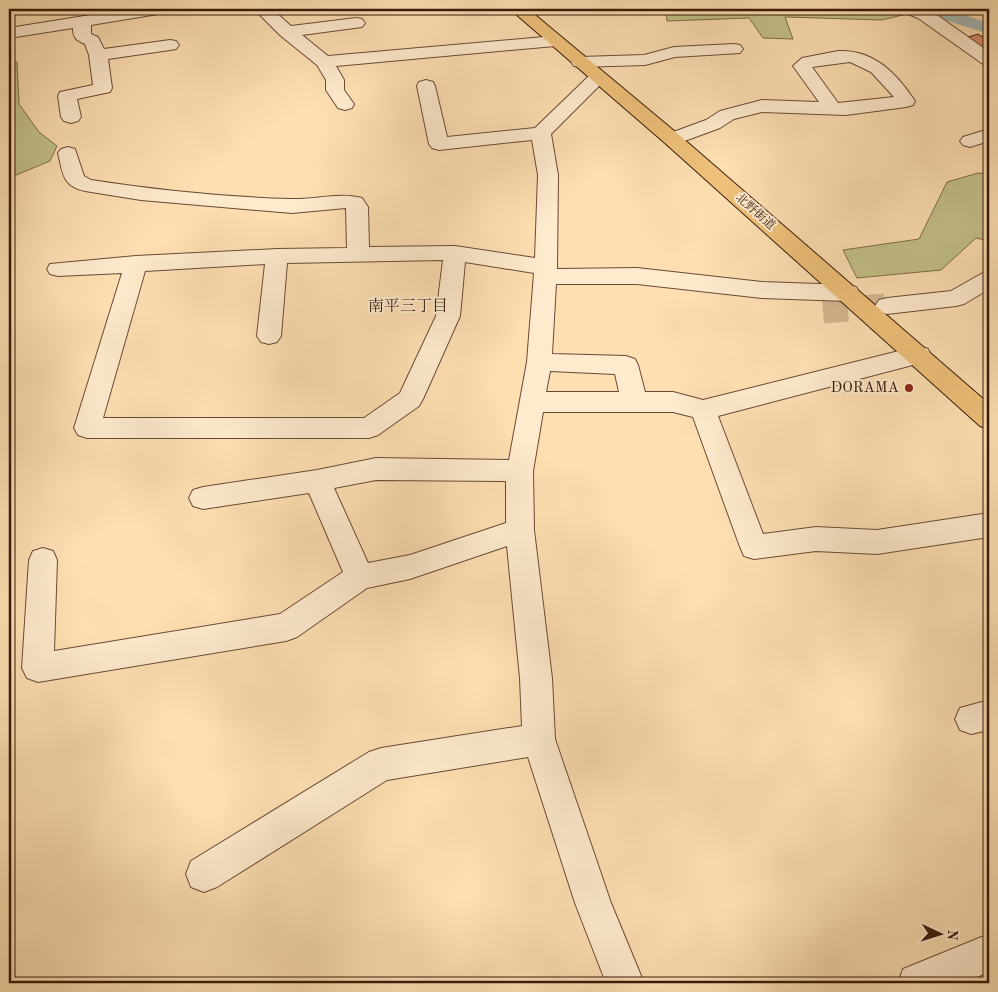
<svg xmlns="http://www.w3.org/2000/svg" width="998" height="992" viewBox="0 0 998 992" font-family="'Old Standard TT','Noto Serif JP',serif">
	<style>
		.green { fill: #c3c189; stroke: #7e6d4a }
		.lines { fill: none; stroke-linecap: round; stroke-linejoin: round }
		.canal { fill: #a4bab7; fill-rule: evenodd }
		.building { fill: #db8d6d; stroke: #39190c }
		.minor-tunnel { stroke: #d6b791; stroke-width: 25; stroke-dasharray: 25 12; stroke-linecap: butt }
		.minor-casing { stroke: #6a4a36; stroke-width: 2 }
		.major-casing { stroke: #39190c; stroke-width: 2 }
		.path { stroke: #39190c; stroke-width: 2; stroke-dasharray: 2.5 2; stroke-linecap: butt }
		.minor { fill: #feeacd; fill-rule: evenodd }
		.major { fill: #eec079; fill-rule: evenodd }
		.rail-casing { stroke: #39190c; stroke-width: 4 }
		.rail { stroke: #feeacd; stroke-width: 2.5; stroke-dasharray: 8; stroke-linecap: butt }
		.poi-dot { fill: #8f2418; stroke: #feeacd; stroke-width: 2 }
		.labels { text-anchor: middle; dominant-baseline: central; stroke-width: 4; stroke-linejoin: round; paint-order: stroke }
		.far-street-label { font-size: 12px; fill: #39190c; stroke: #feeacd }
		.poi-label { font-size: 15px; fill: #39190c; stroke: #feeacd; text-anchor: end }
		.neighbourhood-label { font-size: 16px; fill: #39190c; stroke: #feeacd }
	</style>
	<rect width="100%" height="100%" fill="#fddfb2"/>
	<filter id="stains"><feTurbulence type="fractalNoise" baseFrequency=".004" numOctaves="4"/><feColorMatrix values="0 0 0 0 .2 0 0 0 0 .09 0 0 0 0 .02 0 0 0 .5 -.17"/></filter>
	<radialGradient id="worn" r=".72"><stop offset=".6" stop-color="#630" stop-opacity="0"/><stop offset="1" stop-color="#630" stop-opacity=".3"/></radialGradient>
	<path class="green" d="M695,9H894L907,14L882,20L785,17L793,39L763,38L749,18L667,21L666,13Z
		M9,60L17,62L19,104L39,132L57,146L50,161L9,178Z
		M978,173L989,174V241L976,238L941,270L857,278L843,250L919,239L947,182Z"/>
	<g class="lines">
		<path class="canal" d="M920,9H946L989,23V34L923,13Z"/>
	</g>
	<path class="building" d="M978,34L983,37L987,48L981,49L965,38Z"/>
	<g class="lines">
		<path class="minor-tunnel" d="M823,311L885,306"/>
		<defs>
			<path id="minor" d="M128,9H166L164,13L158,14L91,25V34L98,37L104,49L170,40L176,41L179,45L176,49L170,50L108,59L112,88L110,92L77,99L81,117L78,121L71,123L64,121L61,117L58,96L60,92L93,85L89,55L85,44C76,40 73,38 73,28L9,38V28Z
				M254,9H272L291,26L356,18L362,19L365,23L362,27L302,35L328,56L555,36L561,37L564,41L561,45L555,46L336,66L344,80V90L354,104L352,108L345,110L338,108L326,90V80L317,65L281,36Z
				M903,9L930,10L989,52V65L983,64L918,18L905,13Z
				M734,44L740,45L743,49L740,53L675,57L645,65L580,67L574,66L571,62L574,58L580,57L644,55L674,47Z
				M838,51C874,49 897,74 915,101L913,105L906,107L846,115L762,112L734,119L720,128L679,143L672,145L665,143L662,139L665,135L706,120L720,111L762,100L819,102L793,66L802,58ZM850,62L871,72L894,97L838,103L812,67Z
				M598,72L604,73L607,77L604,81L551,134L558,175L557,269L637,268L762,282L848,285L856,287L860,293L856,299L848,301L762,298L637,284H556L552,354L626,356L635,359L638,365L645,392H673L703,400L919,346L928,349L931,355L928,361L718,416L763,534L816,527L877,530L989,513V537L877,554L816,551L754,559L744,556L740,547L693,417L673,412H543L533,471L534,530L552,678L555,739L611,903L644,983H606L575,903L528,757L387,780L217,887L204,892L191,887L186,874L191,861L369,752L381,748L522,726L520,678L507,546L410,579L367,588L297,637L286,641L38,682L27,678L22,668L29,560L33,551L43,548L53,551L57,560L54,651L280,614L343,572L309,493L203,509L193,506L189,498L193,490L203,487L317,470L376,458L509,460L527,362L534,273L465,262L460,316L423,399L419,406L378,435L369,438H87L78,435L74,428L122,273L58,276L50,274L47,269L50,264L136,256L277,249L347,248L346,208L292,213L141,200L85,191C62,186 63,173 58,153L61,149L68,147L75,149L84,176L91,180C156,190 224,197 290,199C315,200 338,192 362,198L368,207L369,247L455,246L535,258L538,175L532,140L439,150L432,148L429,144L417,86L419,82L426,80L433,82L435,86L447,137L535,128L592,73ZM443,260L436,316L400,393L364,418H103L145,271L265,264L257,336L261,342L269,344L277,342L281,336L287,263ZM550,371L615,374L619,392H546ZM376,480L506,481V523L410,555L368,563L334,488Z
				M989,129V141L970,147L963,145L960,141L963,137Z
				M989,271V289L964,304L956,306L887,314L879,312L875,306L879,300L887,298L951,291L981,274Z
				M989,700V730L971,734L960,730L955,719L960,708Z
				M989,934V972L962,983H898L903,969Z"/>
			<path id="major" d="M510,9H528L679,135L989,404V429L980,426L665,143Z"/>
		</defs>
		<use href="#minor" class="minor-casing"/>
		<use href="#major" class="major-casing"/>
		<path class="path" d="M988,35L989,24"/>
		<use href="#minor" class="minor"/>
		<use href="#major" class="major"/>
		<defs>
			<path id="rail" d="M979,9L989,15"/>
		</defs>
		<use href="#rail" class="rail-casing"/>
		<use href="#rail" class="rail"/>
	</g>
	<circle class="poi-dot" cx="909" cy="388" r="5"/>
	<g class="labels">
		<g class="far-street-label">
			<text transform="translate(755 212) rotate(41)">北野街道</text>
		</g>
		<g class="poi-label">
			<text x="899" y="388">DORAMA</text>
		</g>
		<g class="neighbourhood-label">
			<text x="408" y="307">南平三丁目</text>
		</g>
	</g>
	<rect width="998" height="992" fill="none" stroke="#fddfb2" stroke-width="30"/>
	<rect x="10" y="10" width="978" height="972" fill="none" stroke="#39190c" stroke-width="2.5"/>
	<rect x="15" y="15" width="968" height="962" fill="none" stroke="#39190c"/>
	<g transform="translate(940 934) rotate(94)" stroke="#feeacd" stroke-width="4" paint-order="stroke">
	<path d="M0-4L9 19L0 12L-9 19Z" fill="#39190c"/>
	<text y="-8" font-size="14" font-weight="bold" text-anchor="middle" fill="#39190c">N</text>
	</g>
	<rect width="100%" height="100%" filter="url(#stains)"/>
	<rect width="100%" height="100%" fill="url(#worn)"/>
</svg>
